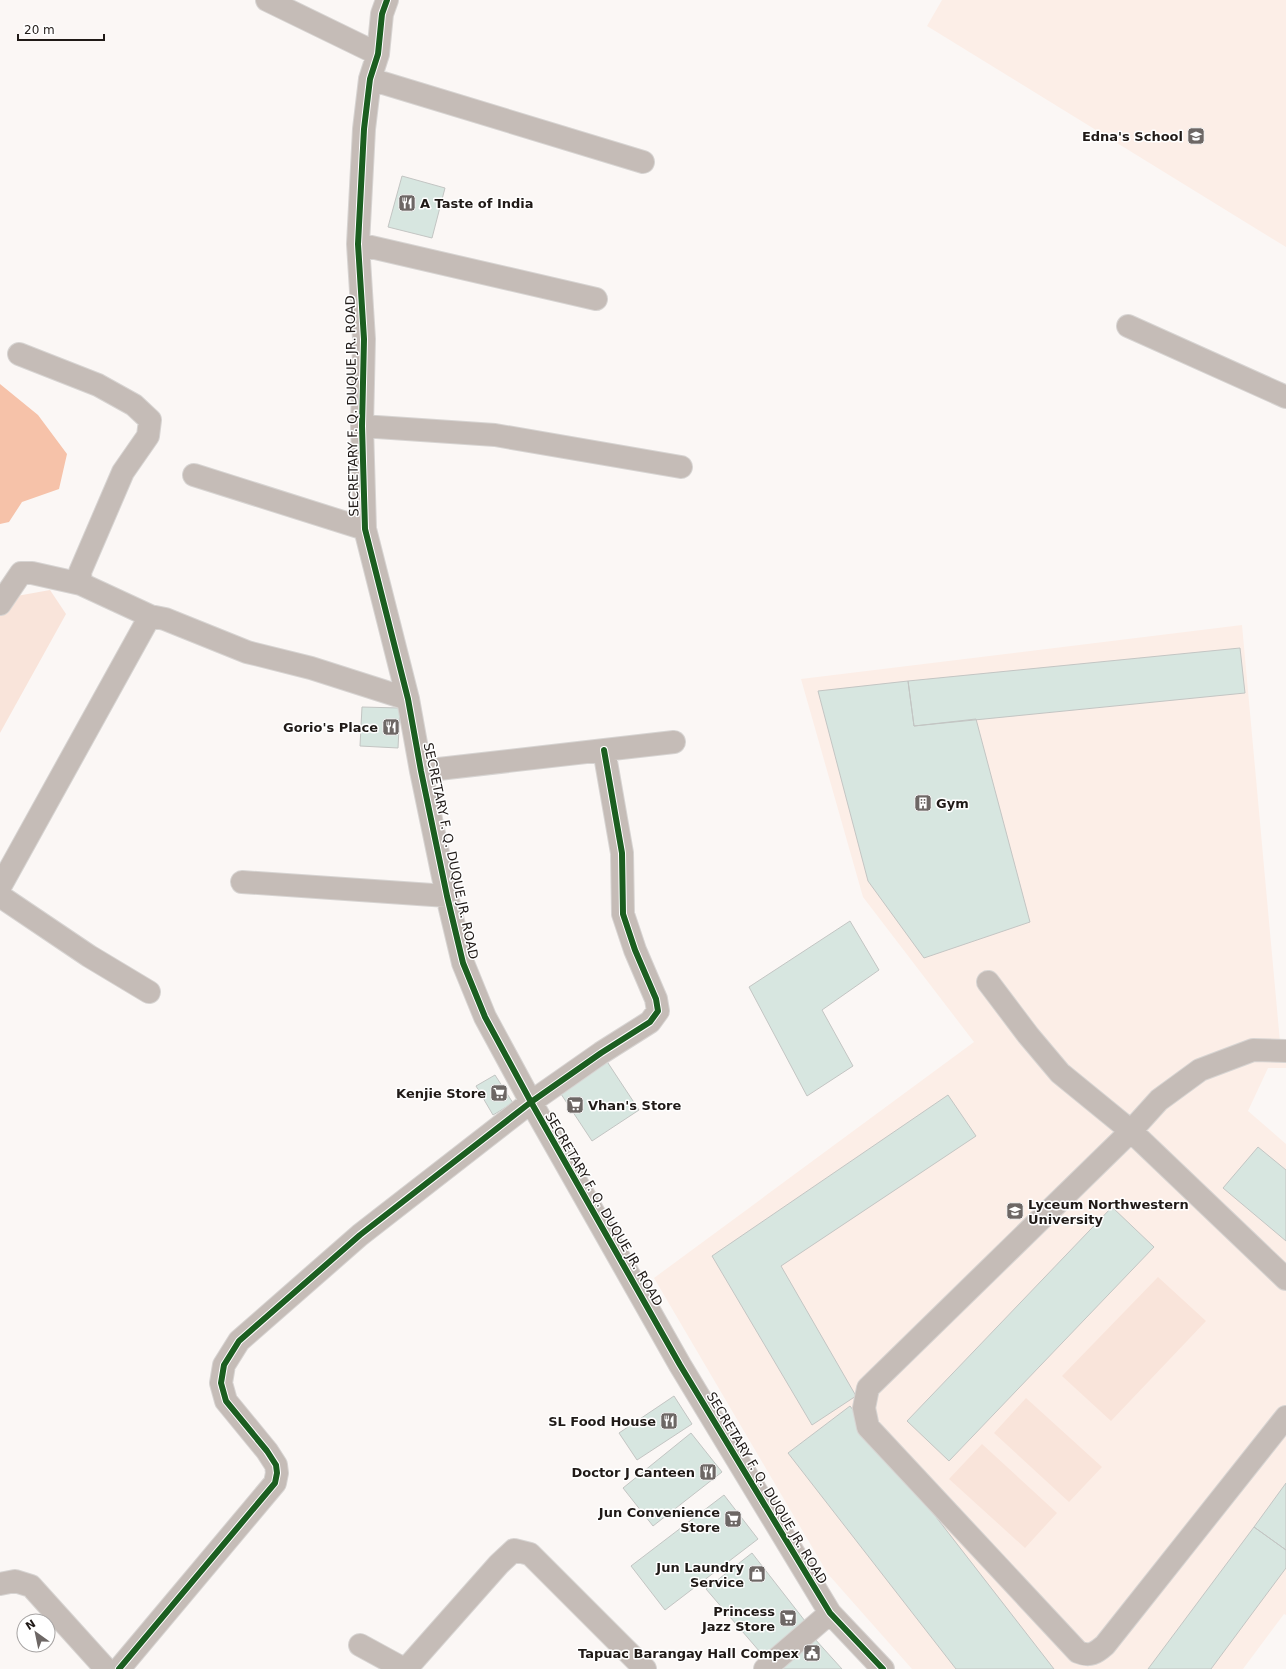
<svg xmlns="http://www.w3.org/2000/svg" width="1286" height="1669" viewBox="0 0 1286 1669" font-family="'DejaVu Sans',sans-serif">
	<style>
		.built { fill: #fceee7 }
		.green { fill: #f9e4da }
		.water { fill: #f6c2a9 }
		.building { fill: #d7e6e0; stroke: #c3c5c3 }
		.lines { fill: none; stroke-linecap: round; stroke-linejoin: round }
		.minor-casing { stroke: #d7d4d2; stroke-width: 24 }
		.minor { stroke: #c5bcb7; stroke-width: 22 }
		.cycleway-casing { stroke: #fff; stroke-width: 8 }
		.cycleway { stroke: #1b5e20; stroke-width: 6 }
		.labels { text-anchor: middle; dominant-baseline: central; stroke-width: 3; stroke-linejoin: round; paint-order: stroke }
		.poi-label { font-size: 13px; font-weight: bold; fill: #201a17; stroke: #fff; text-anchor: end }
		.street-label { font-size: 13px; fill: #201a17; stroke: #fff }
	</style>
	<rect width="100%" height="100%" fill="#fbf7f5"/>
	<path class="built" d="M942,0H1286V247L927,26Z
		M1242,625L1280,1042L1286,1043V1068H1268L1248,1111L1286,1144V1615L1284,1614L1243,1669H912L828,1574L654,1278L974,1042L863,897L801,679Z"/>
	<path class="green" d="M50,590L66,614L0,733V599Z
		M1158,1277L1206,1321L1111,1421L1062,1376Z
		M1026,1398L1102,1467L1069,1502L994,1433Z
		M982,1444L1057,1513L1025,1548L949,1479Z"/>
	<path class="water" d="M0,384L38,415L67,454L59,489L22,502L9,522L0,524Z"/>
	<path class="building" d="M402,176L445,188L432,238L388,227Z
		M1240,648L1245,693L914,726L908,681Z
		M908,681L914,726L976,719L1030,922L924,958L868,881L818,691Z
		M362,707L400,708L398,748L360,746Z
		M850,921L879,970L822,1010L853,1066L807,1096L749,987Z
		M606,1060L639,1110L592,1141L559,1091Z
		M495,1075L513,1103L493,1115L476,1086Z
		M948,1095L976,1136L781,1266L856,1396L812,1425L712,1256Z
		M1258,1147L1286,1170V1241L1223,1188Z
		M1112,1207L1154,1247L949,1461L907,1421Z
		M674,1396L692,1424L637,1460L619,1433Z
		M850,1406L1054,1669H956L788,1453Z
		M691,1433L722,1472L653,1526L623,1488Z
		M1286,1483V1550L1254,1527Z
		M724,1495L758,1539L665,1610L631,1566Z
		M1254,1527L1286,1550V1568L1251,1615L1211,1669H1148Z
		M752,1553L805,1621L766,1659L706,1589Z
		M814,1638L842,1669H779Z"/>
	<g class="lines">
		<defs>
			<path id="minor" d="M267,0L378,54
				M387,0L382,14L378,54L370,79L364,129L358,244L364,339L362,426L365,529L408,699L421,771L447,896L463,963L485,1017L531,1102L680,1365L830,1613L883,1669
				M370,79L643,162
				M358,244L596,299
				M1128,326L1286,397
				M19,354L98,385L134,405L150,420L148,436L123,472L80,572L81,584
				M362,426L495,435L681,467
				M194,475L365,529
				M0,604L21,573H32L81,584L150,616
				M421,771L674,742
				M242,882L447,896
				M0,887L150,616L165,619L247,652L311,668L408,699
				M0,896L89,956L149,992
				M988,982L1028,1035L1060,1073L1131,1131L1286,1279
				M1286,1051L1253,1050L1200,1070L1159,1100L1131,1131L868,1388L864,1408L868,1427L1078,1652C1090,1657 1096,1653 1105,1645L1286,1417
				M0,1584L15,1581L31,1586L106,1669
				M360,1645L404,1669
				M119,1669L275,1483L277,1473L276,1465L267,1451L226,1401L221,1383L224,1365L239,1341L360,1235L531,1102L601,1053L650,1022L658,1011L656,999L635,950L623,914L622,853L604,750
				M406,1669L499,1564L514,1550L530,1554L645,1669
				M765,1669L830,1613"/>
		</defs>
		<use href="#minor" class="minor-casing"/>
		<use href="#minor" class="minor"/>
		<defs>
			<path id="cycleway" d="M387,0L382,14L378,54L370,79L364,129L358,244L364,339L362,426L365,529L408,699L421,771L447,896L463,963L485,1017L531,1102L680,1365L830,1613L883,1669
				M119,1669L275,1483L277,1473L276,1465L267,1451L226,1401L221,1383L224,1365L239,1341L360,1235L531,1102L601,1053L650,1022L658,1011L656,999L635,950L623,914L622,853L604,750"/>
		</defs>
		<use href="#cycleway" class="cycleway-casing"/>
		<use href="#cycleway" class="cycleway"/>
	</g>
	<defs>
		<symbol id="school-square" viewBox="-11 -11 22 22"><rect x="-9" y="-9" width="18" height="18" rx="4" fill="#6d6765" stroke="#fff"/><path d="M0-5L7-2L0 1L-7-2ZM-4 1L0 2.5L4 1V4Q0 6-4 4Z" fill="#fff"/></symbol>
		<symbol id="restaurant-square" viewBox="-11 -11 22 22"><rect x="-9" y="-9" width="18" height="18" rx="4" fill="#6d6765" stroke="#fff"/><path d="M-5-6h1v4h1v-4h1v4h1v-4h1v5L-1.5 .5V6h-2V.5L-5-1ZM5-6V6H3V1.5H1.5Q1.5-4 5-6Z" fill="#fff"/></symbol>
		<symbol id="building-square" viewBox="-11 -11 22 22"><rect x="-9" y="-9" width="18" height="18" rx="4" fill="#6d6765" stroke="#fff"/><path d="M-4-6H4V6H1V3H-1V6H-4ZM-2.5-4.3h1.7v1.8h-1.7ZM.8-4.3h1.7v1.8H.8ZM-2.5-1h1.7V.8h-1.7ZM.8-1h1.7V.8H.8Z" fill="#fff"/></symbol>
		<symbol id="supermarket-square" viewBox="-11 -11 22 22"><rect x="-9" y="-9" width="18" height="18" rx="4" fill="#6d6765" stroke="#fff"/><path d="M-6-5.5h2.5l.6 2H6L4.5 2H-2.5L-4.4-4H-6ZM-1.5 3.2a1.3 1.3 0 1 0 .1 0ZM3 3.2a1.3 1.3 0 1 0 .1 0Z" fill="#fff"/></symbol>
		<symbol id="university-square" viewBox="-11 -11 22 22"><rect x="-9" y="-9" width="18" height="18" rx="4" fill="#6d6765" stroke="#fff"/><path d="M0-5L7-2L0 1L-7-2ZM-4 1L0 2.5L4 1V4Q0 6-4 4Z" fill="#fff"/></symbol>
		<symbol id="shop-square" viewBox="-11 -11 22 22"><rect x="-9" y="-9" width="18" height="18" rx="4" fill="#6d6765" stroke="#fff"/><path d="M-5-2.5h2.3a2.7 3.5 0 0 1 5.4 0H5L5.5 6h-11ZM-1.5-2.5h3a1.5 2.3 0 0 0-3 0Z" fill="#fff"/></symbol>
		<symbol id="civic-square" viewBox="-11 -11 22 22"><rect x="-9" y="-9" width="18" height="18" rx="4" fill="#6d6765" stroke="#fff"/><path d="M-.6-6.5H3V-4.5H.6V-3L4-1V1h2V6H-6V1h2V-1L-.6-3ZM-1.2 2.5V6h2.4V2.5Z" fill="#fff"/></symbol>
	</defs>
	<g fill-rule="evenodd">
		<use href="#school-square" x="1186" y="126" width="20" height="20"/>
		<use href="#restaurant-square" x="397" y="193" width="20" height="20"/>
		<use href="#restaurant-square" x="381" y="717" width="20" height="20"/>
		<use href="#building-square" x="913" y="793" width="20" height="20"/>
		<use href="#supermarket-square" x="489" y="1083" width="20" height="20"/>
		<use href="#supermarket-square" x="565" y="1095" width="20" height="20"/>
		<use href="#university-square" x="1005" y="1201" width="20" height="20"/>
		<use href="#restaurant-square" x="659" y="1411" width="20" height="20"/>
		<use href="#restaurant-square" x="698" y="1462" width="20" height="20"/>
		<use href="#supermarket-square" x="723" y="1509" width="20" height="20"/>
		<use href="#shop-square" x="747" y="1564" width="20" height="20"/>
		<use href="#supermarket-square" x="778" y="1608" width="20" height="20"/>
		<use href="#civic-square" x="802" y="1643" width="20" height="20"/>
	</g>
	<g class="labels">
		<g class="poi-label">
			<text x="1183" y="136">Edna's School</text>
			<text x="420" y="203" text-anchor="start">A Taste of India</text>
			<text x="378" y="727">Gorio's Place</text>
			<text x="936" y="803" text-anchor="start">Gym</text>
			<text x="486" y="1093">Kenjie Store</text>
			<text x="588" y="1105" text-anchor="start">Vhan's Store</text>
			<text x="1028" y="1204" text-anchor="start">Lyceum Northwestern<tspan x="1028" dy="15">University</tspan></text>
			<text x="656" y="1421">SL Food House</text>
			<text x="695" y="1472">Doctor J Canteen</text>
			<text x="720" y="1512">Jun Convenience<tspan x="720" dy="15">Store</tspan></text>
			<text x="744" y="1567">Jun Laundry<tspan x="744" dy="15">Service</tspan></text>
			<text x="775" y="1611">Princess<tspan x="775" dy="15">Jazz Store</tspan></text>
			<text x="799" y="1653">Tapuac Barangay Hall Compex</text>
		</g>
		<g class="street-label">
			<text transform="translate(352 406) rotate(-91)">SECRETARY F. Q. DUQUE JR. ROAD</text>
			<text transform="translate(451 851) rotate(78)">SECRETARY F. Q. DUQUE JR. ROAD</text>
			<text transform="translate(604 1209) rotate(60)">SECRETARY F. Q. DUQUE JR. ROAD</text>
			<text transform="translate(767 1488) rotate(59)">SECRETARY F. Q. DUQUE JR. ROAD</text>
		</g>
	</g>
	<g transform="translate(36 1633) rotate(327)"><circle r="19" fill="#ffffff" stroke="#a6a3a2"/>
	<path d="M0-3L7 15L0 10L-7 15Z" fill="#6d6765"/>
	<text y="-6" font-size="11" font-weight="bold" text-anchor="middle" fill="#201a17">N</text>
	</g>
	<path d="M18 34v6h86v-6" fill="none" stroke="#201a17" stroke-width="2"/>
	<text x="24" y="34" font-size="12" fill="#201a17" stroke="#ffffff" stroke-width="3" paint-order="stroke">20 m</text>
</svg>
